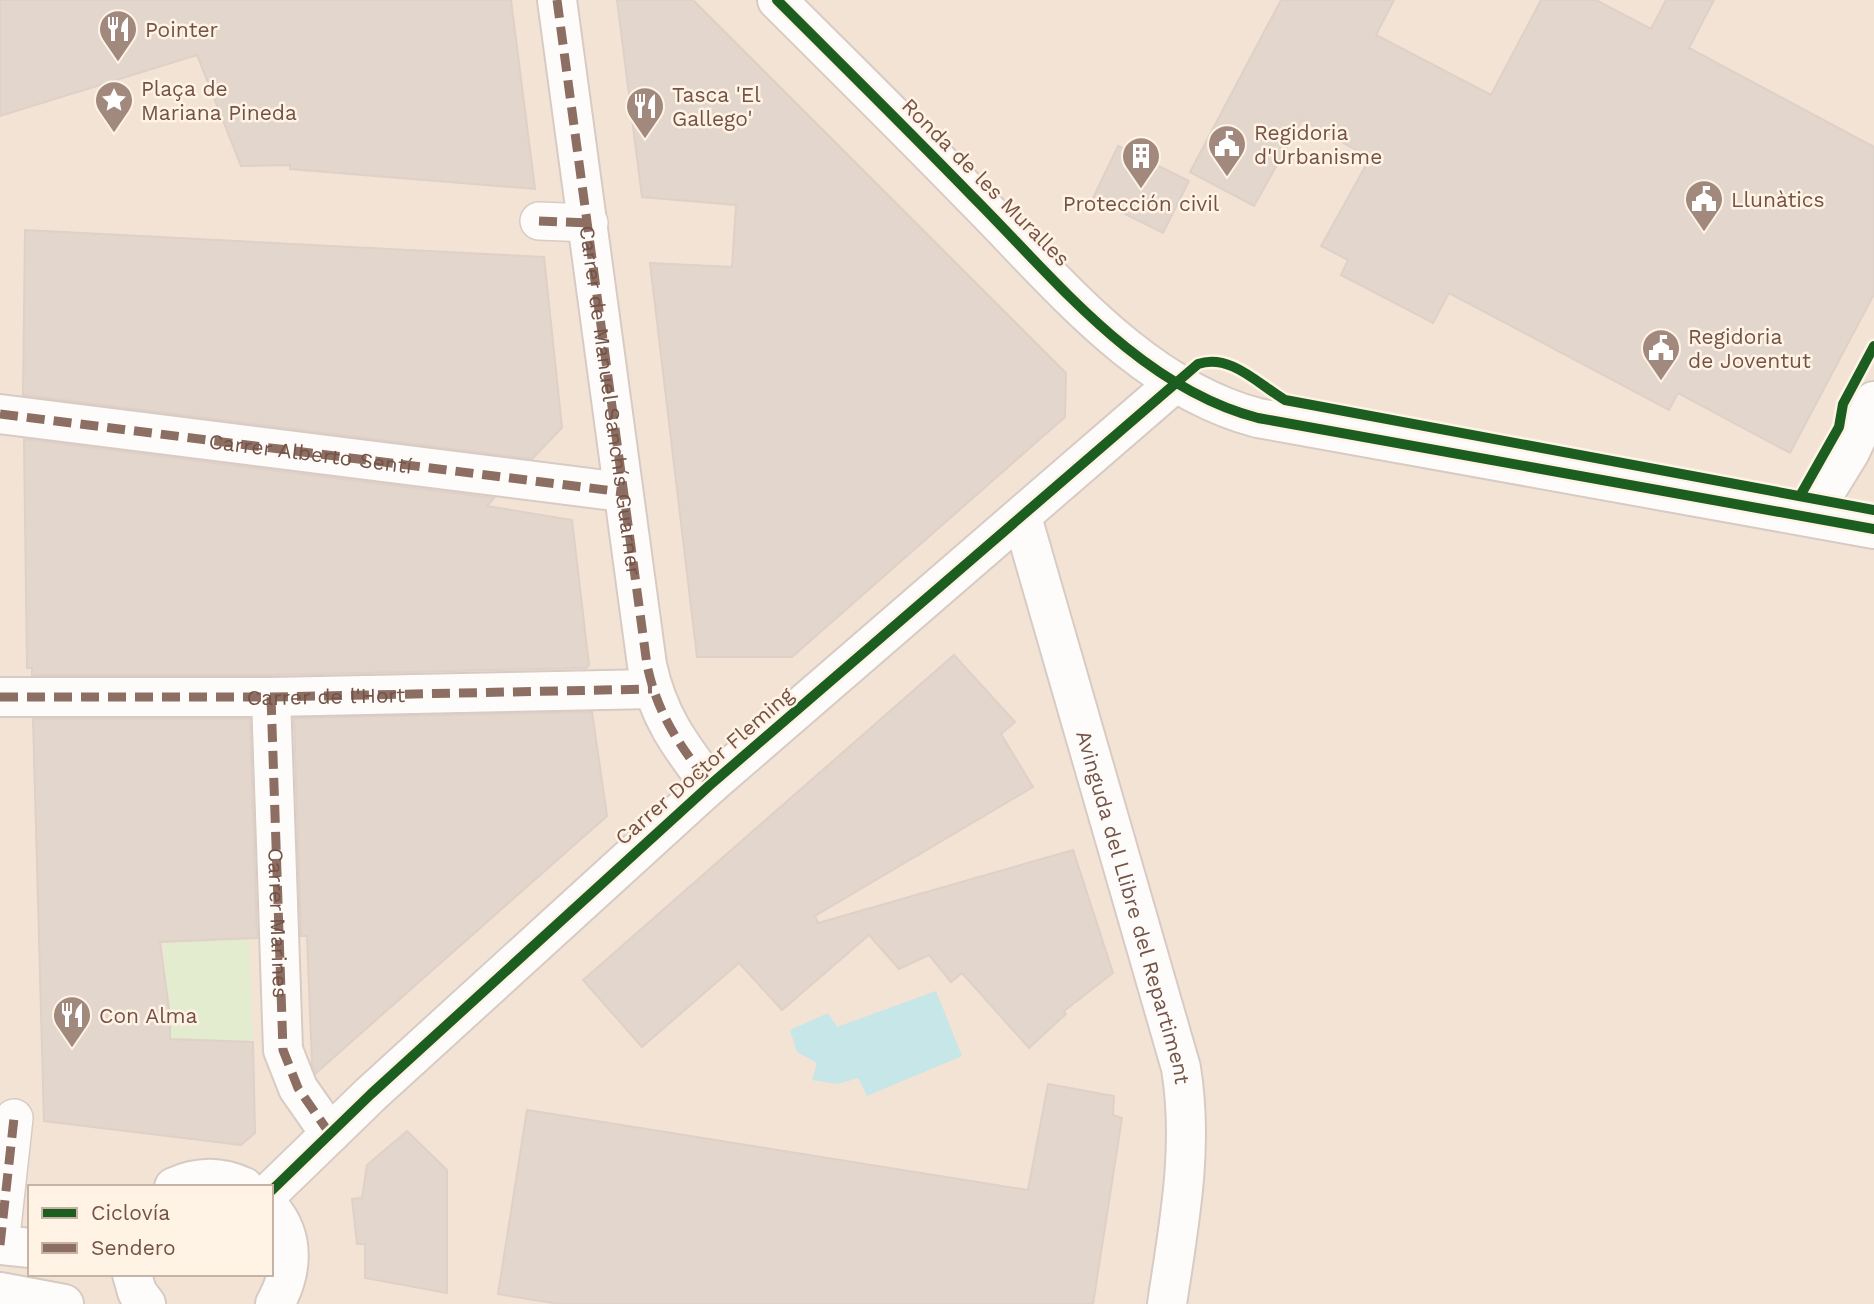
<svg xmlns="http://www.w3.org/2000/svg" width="1874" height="1304" viewBox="0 0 1874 1304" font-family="'Work Sans',sans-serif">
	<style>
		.residential { fill: #f2e3d5; fill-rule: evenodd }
		.green { fill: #e3eccf }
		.water { fill: #c7e6e7 }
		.building { fill: #e3d6cd; stroke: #dfd0c8; stroke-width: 2 }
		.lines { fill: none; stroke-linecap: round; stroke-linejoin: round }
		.pedestrian-casing { stroke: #d7cbc4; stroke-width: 40 }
		.minor-casing { stroke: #d7cbc4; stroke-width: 42 }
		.secondary-casing { stroke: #d6cbc2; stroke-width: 42 }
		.pedestrian { stroke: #fefcfb; stroke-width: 37 }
		.minor { stroke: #fefcfb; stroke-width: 38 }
		.secondary { stroke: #fefcfb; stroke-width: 38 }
		.quiet { stroke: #8d6e63; stroke-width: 9; stroke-dasharray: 18 9; stroke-linecap: butt }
		.cycleway-casing { stroke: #fff3e6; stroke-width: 15 }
		.cycleway { stroke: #1b5e20; stroke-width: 10 }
		.labels { text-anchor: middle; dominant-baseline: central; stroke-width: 5; stroke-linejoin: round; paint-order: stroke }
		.poi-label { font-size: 21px; fill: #745346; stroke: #fff3e6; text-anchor: start }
		.street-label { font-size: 21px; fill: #745346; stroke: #fff3e6 }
	</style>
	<rect width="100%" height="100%" fill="#f6eee6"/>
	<path class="residential" d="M0,0H1874V1304H0ZM30,1187H271V1274H30Z"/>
	<path class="green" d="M249,938L253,1042L42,1039L41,1007L168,1000L163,940Z"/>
	<path class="water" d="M936,991L962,1056L867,1096L858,1078L838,1084L812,1080L817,1063L797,1052L790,1030L828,1013L837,1027Z"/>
	<path class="building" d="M0,0H511L535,189L290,169V165L241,166L197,55L0,116Z
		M617,0H693L1066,373L1065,417L792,657H697L650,263L732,267L736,205L642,197Z
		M1281,0H1394L1376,35L1491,95L1541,0H1596L1651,29L1666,0H1714L1689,48L1874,147V294L1790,453L1678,393L1669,410L1449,293L1433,323L1341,275L1348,260L1321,246L1370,158L1302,120L1254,206L1190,172Z
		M1118,146L1189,181L1163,233L1093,198Z
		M25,230L544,257L562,428L532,459L23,395Z
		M24,439L494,498L487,506L572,520L589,665L586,668L271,675H32V668H27Z
		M954,655L1015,722L1001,734L1033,787L815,916L818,923L1073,850L1113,973L1064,1011L1066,1014L1029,1048L962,973L951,982L929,955L899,969L869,935L782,1010L739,963L642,1047L583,980Z
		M592,712L607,816L316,1073L312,1064L307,936H301L294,718Z
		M33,719H250L257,938L160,942L170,1016V1039L253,1042L255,1133L241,1145L44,1121Z
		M1048,1084L1114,1096L1113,1115L1122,1118L1093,1304H559L498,1294L527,1110L1028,1190Z
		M407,1131L447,1170V1293L365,1278V1244H357L352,1199L362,1198L367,1165Z"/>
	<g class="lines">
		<defs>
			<path id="pedestrian" d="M539,221L589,223
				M0,1245L14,1118"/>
			<g id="minor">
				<path d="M557,0L647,665C658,716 679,744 710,785"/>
				<path d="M777,0C842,65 908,130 972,196C1055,279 1139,387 1258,418L1874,529"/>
				<path id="s1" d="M0,414L622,492"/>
				<path id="s2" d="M1022,517L1181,1068C1194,1148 1179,1224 1167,1304"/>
				<path d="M1810,517L1850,452L1874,401"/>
				<path d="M0,697H271L652,689"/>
				<path d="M271,697L283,1050L298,1088L330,1134"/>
				<path d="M271,1191L371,1094L710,785L1175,383"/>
			</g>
			<path id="secondary" d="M174,1187C198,1176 221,1176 244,1187
				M271,1209C296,1238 292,1273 275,1304
				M0,1245L30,1248
				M132,1274L137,1292L146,1304
				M0,1292L64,1304"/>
		</defs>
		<use href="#pedestrian" class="pedestrian-casing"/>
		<use href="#minor" class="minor-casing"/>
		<use href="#secondary" class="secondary-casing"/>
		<use href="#pedestrian" class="pedestrian"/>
		<use href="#minor" class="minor"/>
		<use href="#secondary" class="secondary"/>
		<g class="quiet">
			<path id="s3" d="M557,0L647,665C658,716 679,744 710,785"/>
			<path d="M539,221L589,223"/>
			<path d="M0,414L622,492"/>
			<path id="s4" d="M0,697H271L652,689"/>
			<path id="s5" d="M271,697L283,1050L298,1088L330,1134"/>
			<path d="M0,1245L14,1118"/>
		</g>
		<defs>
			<path id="cycleway" d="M777,0C842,65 908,130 972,196C1055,279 1139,387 1258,418L1874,529
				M1800,496L1839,427L1843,404L1874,346
				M271,1191L371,1094L710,785L1198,364C1230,353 1258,384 1285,400L1874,510"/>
		</defs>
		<use href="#cycleway" class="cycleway-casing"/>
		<use href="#cycleway" class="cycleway"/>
	</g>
	<defs>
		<symbol id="restaurant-pin" viewBox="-11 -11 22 30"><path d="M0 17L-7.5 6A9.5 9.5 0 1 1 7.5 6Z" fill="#a2897e" stroke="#fff3e6"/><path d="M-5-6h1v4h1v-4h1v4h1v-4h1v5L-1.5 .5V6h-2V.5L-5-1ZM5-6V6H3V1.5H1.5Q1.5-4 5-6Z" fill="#fff"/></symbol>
		<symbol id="sight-pin" viewBox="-11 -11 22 30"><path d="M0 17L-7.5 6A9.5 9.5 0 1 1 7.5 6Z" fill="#a2897e" stroke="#fff3e6"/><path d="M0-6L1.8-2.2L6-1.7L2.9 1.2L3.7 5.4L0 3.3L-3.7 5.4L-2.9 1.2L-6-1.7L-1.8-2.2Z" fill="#fff"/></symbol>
		<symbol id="civic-pin" viewBox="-11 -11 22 30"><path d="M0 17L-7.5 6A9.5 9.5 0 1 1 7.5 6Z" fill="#a2897e" stroke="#fff3e6"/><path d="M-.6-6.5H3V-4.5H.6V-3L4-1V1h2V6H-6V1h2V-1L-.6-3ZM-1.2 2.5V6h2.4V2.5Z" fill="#fff"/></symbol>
		<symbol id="building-pin" viewBox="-11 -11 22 30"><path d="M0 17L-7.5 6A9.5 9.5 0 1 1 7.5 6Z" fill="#a2897e" stroke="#fff3e6"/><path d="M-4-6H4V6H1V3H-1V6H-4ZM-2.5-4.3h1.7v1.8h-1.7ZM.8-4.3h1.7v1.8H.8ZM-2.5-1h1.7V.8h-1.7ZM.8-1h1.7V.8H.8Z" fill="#fff"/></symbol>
	</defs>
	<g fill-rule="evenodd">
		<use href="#restaurant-pin" x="96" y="7" width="44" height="60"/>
		<use href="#sight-pin" x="92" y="78" width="44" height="60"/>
		<use href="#restaurant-pin" x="623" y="84" width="44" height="60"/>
		<use href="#civic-pin" x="1205" y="122" width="44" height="60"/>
		<use href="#building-pin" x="1119" y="134" width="44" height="60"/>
		<use href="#civic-pin" x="1682" y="177" width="44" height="60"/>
		<use href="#civic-pin" x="1639" y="326" width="44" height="60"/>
		<use href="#restaurant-pin" x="50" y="993" width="44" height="60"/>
	</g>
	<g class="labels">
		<g class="poi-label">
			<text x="145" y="29">Pointer</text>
			<text x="141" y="88">Plaça de<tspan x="141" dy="24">Mariana Pineda</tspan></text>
			<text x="672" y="94">Tasca 'El<tspan x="672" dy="24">Gallego'</tspan></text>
			<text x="1254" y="132">Regidoria<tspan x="1254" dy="24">d'Urbanisme</tspan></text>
			<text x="1731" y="199">Llunàtics</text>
			<text x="1141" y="203" text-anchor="middle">Protección civil</text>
			<text x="1688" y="336">Regidoria<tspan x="1688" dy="24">de Joventut</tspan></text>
			<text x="99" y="1015">Con Alma</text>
		</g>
		<g class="street-label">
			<text transform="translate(986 182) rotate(45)">Ronda de les Muralles</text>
			<text stroke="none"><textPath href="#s3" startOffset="404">Carrer de Manuel Sanchís Guarner</textPath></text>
			<text stroke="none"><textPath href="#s1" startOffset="313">Carrer Alberto Sentí</textPath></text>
			<text stroke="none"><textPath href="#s4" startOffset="326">Carrer de l'Hort</textPath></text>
			<text transform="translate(704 766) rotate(-41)">Carrer Doctor Fleming</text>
			<text stroke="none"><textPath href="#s2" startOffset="406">Avinguda del Llibre del Repartiment</textPath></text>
			<text stroke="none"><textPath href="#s5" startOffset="226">Carrer Marines</textPath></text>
		</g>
	</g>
	<rect x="28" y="1185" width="245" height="91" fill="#fff3e6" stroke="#c7b3a6" stroke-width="2"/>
	<rect x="42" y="1208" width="35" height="10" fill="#1b5e20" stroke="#c7b3a6" stroke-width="2"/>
	<text x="91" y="1220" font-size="21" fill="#745346">Ciclovía</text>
	<rect x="42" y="1243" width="35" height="10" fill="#8d6e63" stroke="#c7b3a6" stroke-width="2"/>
	<text x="91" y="1255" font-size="21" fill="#745346">Sendero</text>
</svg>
